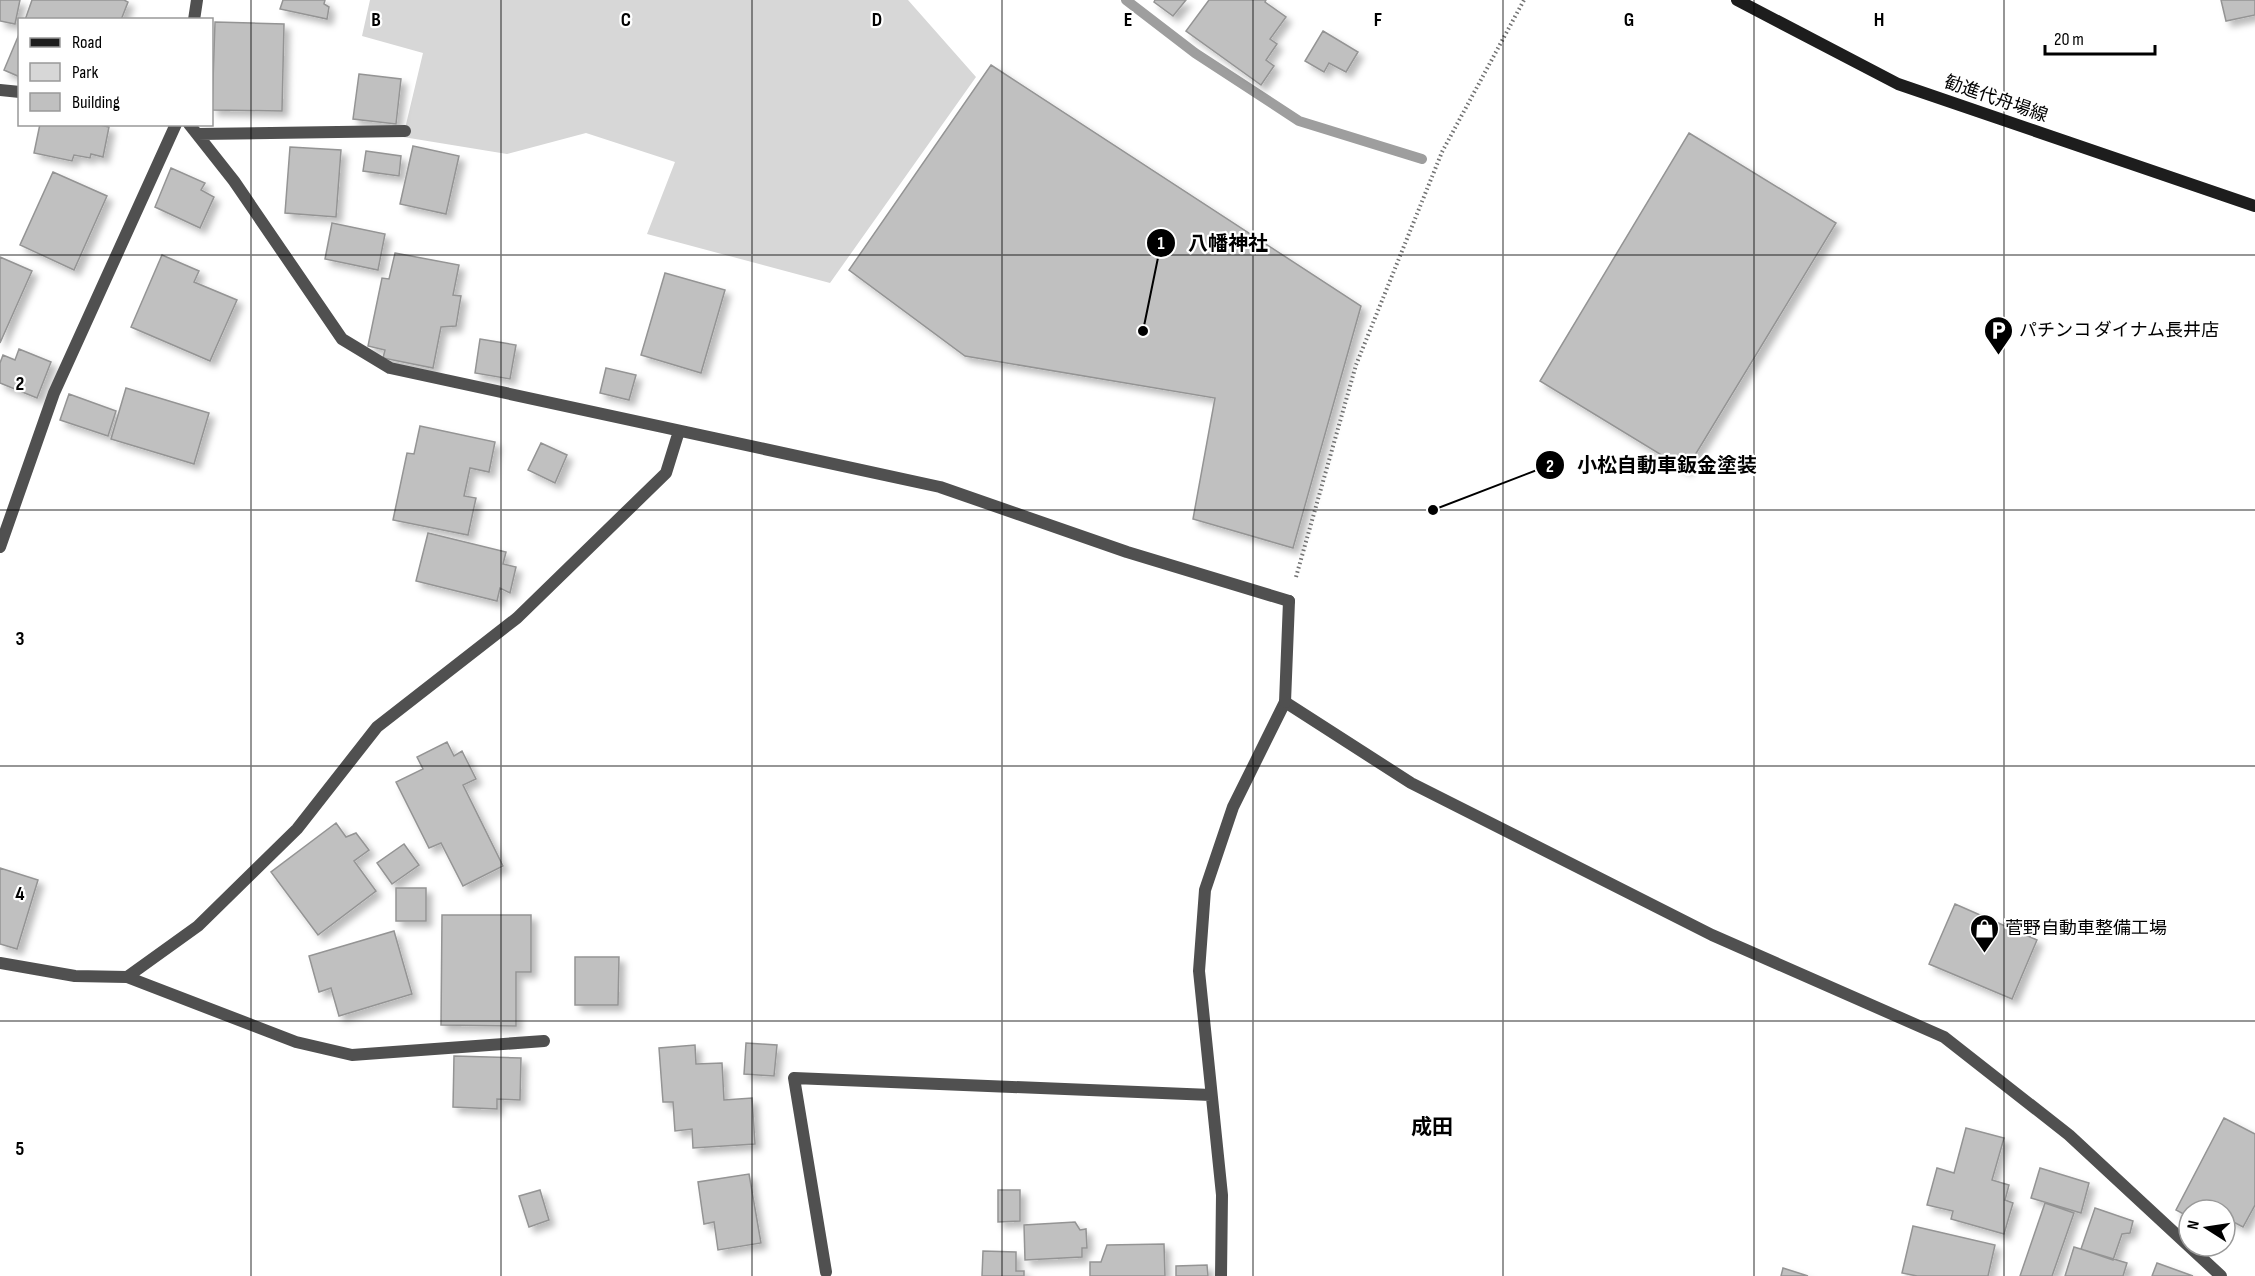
<svg xmlns="http://www.w3.org/2000/svg" width="2255" height="1276" viewBox="0 0 2255 1276" font-family="'Sofia Sans Condensed','Noto Sans JP',sans-serif">
	<style>
		.green { fill: #d7d7d7 }
		.lines { fill: none; stroke-linecap: round; stroke-linejoin: round }
		.stream { stroke: #9e9e9e; stroke-width: 10 }
		.building { fill: #c0c0c0; stroke: #949494; stroke-width: 1.5; filter: url(#shadow) }
		.path { stroke: #727272; stroke-width: 4; stroke-dasharray: 1.5 3; stroke-linecap: butt }
		.service { stroke: #505050; stroke-width: 12 }
		.minor { stroke: #505050; stroke-width: 12 }
		.secondary { stroke: #1d1d1d; stroke-width: 12 }
		.grid { fill: none; stroke: #000; stroke-width: 1.5; stroke-opacity: 0.55 }
		.labels { text-anchor: middle; dominant-baseline: central; stroke-width: 4.5; stroke-linejoin: round; paint-order: stroke }
		.street-label { font-size: 18px; fill: #000; stroke: #fff }
		.poi-label { font-size: 18px; fill: #000; stroke: #fff; text-anchor: start }
		.quarter-label { font-size: 21px; font-weight: bold; fill: #000; stroke: #fff }
		.grid-label { font-size: 20px; text-anchor: middle; font-weight: bold; fill: #000; stroke: #fff; stroke-width: 4.5; stroke-linejoin: round; paint-order: stroke }
		.leader { fill: none; stroke: #000; stroke-width: 2 }
		.callout-dot { fill: #000; stroke: #fff; stroke-width: 2 }
		.mark-label { font-size: 18px; text-anchor: middle; font-weight: bold; fill: #fff }
		.callout-label { font-size: 20px; text-anchor: middle; font-weight: bold; fill: #000; stroke: #fff; stroke-width: 4.5; stroke-linejoin: round; paint-order: stroke }
	</style>
	<defs>
		<filter id="shadow"><feDropShadow dx="5.5" dy="5.5" stdDeviation="3" flood-color="#0004"/></filter>
	</defs>
	<rect width="100%" height="100%" fill="#fff"/>
	<path class="green" d="M370,0H908L976,77L830,283L647,234L675,162L586,133L507,154L403,137L423,53L362,36Z"/>
	<g class="lines">
		<path class="stream" d="M1126,0L1195,53L1299,121L1422,159"/>
	</g>
	<path class="building" d="M0,0H20L15,24L0,21Z
		M32,0H124L128,2L121,20H25Z
		M283,0H325L324,4L329,7L327,19L280,9Z
		M1155,0H1186L1173,16L1154,2Z
		M1209,0H1266L1265,2L1286,17L1270,39L1277,44L1266,60L1274,66L1261,85L1186,31Z
		M2221,0H2255V15L2226,21Z
		M215,22L284,24L282,111L212,110Z
		M1323,31L1358,52L1346,72L1329,63L1324,72L1305,61Z
		M20,32V77L4,70Z
		M991,65L1361,306L1293,548L1193,519L1215,398L965,356L849,270Z
		M359,74L401,79L396,124L353,119Z
		M40,124H96L109,127L103,157L91,154L90,158L74,155L72,161L34,153Z
		M1689,133L1836,223L1686,470L1540,381Z
		M413,146L459,156L446,214L400,204Z
		M290,147L341,150L336,217L285,213Z
		M366,151L401,156L399,176L363,171Z
		M171,168L205,183L201,190L214,197L200,228L155,207Z
		M53,172L107,196L74,270L20,245Z
		M332,223L385,234L378,270L325,259Z
		M395,253L459,265L453,295L461,296L456,326L441,327L433,368L383,358L385,350L368,346L382,278L389,279Z
		M162,255L199,271L194,282L237,300L210,361L131,327Z
		M0,257L32,271L0,343Z
		M665,273L725,290L701,373L641,355Z
		M480,339L516,345L510,379L475,373Z
		M19,349L51,362L37,398L0,383V363L3,355L15,360Z
		M606,368L636,375L629,400L600,393Z
		M126,388L209,413L194,464L111,439Z
		M69,394L116,411L108,436L60,420Z
		M420,426L495,442L489,472L470,468L464,496L476,498L468,535L393,520L407,453L414,454Z
		M541,443L567,455L555,483L528,470Z
		M428,533L506,552L503,564L516,567L510,593L500,588L497,601L416,581Z
		M447,742L454,756L462,751L476,779L463,785L503,866L463,886L441,843L429,848L396,782L423,769L417,757Z
		M336,823L346,837L356,833L369,850L354,861L376,891L318,935L271,872Z
		M404,844L419,865L392,884L377,863Z
		M0,868L38,880L17,949L0,944Z
		M396,888H426V921H396Z
		M1955,904L2037,940L2012,999L1929,964Z
		M442,915H531V972H516V1026L441,1025Z
		M394,931L412,994L339,1016L331,988L319,992L309,956Z
		M575,957H619L618,1005H575Z
		M746,1043L777,1045L774,1076L744,1074Z
		M695,1045L696,1064L722,1063L724,1100L752,1098L755,1144L693,1148L692,1129L675,1131L673,1102H663L659,1048Z
		M454,1056L521,1058L520,1100L497,1099V1109L453,1107Z
		M2224,1118L2255,1134V1205L2243,1227L2226,1218L2225,1220V1210H2189V1217L2176,1210Z
		M1966,1128L2004,1138L1992,1180L2009,1185L2005,1200L2013,1203L2004,1234L1951,1219L1953,1211L1927,1205L1937,1168L1954,1173Z
		M2040,1168L2089,1183L2081,1213L2031,1198Z
		M749,1174L761,1243L718,1250L714,1222L704,1224L698,1182Z
		M540,1190L549,1220L529,1227L519,1196Z
		M998,1190H1020V1221L998,1222Z
		M2045,1203L2074,1213L2052,1276H2020Z
		M2095,1208L2133,1221L2130,1233L2122,1234L2113,1260L2081,1249Z
		M1075,1222L1080,1230L1086,1229L1087,1248H1082V1257L1025,1260L1024,1225Z
		M1913,1226L1995,1245L1988,1276H1917L1902,1273Z
		M1164,1244L1165,1276H1090V1262H1101L1107,1245Z
		M2074,1247L2127,1263L2123,1276H2065Z
		M983,1251L1016,1252V1271H1024V1276H982Z
		M2157,1263L2193,1276H2152Z
		M1207,1265L1208,1276H1176V1266Z
		M1783,1268L1808,1276H1781Z"/>
	<g class="lines">
		<path class="path" d="M1296,577L1356,365L1442,152L1524,0"/>
		<path class="service" d="M0,90L20,92
			M189,124L234,181L342,339L390,368L940,487L1127,552L1289,601
			M197,134L405,131
			M0,547L54,393L176,124
			M0,963L75,976L127,977L198,926L297,829L377,727L517,618L666,473L679,431
			M127,977L296,1042L352,1055L544,1041
			M826,1272L794,1078L1211,1095
			M1221,1276L1222,1195L1199,971L1205,890L1233,807L1285,702L1411,783L1712,935L1944,1037L2069,1135L2221,1276"/>
		<path class="minor" d="M194,20L197,0
			M1285,702L1289,601"/>
		<path class="secondary" d="M1737,0L1898,84L2255,206"/>
	</g>
	<path class="grid" d="M251,0V1276M501,0V1276M752,0V1276M1002,0V1276M1253,0V1276M1503,0V1276M1754,0V1276M2004,0V1276M0,255H2255M0,510H2255M0,766H2255M0,1021H2255"/>
	<defs>
		<symbol id="parking-pin" viewBox="-11 -11 22 30"><path d="M0 17L-7.5 6A9.5 9.5 0 1 1 7.5 6Z" fill="#000" stroke="#fff"/><path d="M-3.5-5.5H1a3.5 3.5 0 0 1 0 7H-1V5.5H-3.5ZM-1-3.4V-.6H.8a1.4 1.4 0 0 0 0-2.8Z" fill="#fff"/></symbol>
		<symbol id="shop-pin" viewBox="-11 -11 22 30"><path d="M0 17L-7.5 6A9.5 9.5 0 1 1 7.5 6Z" fill="#000" stroke="#fff"/><path d="M-5-2.5h2.3a2.7 3.5 0 0 1 5.4 0H5L5.5 6h-11ZM-1.5-2.5h3a1.5 2.3 0 0 0-3 0Z" fill="#fff"/></symbol>
	</defs>
	<g fill-rule="evenodd">
		<use href="#parking-pin" x="1982" y="314" width="33" height="45"/>
		<use href="#shop-pin" x="1968" y="912" width="33" height="45"/>
	</g>
	<g class="labels">
		<g class="street-label">
			<text transform="translate(1996 99) rotate(19)">勧進代舟場線</text>
		</g>
		<g class="poi-label">
			<text x="2019" y="330">パチンコ ダイナム長井店</text>
			<text x="2005" y="928">菅野自動車整備工場</text>
		</g>
		<g class="quarter-label">
			<text x="1432" y="1127">成田</text>
		</g>
	</g>
	<g class="grid-label">
		<text x="376" y="26">B</text>
		<text x="626" y="26">C</text>
		<text x="877" y="26">D</text>
		<text x="1128" y="26">E</text>
		<text x="1378" y="26">F</text>
		<text x="1629" y="26">G</text>
		<text x="1879" y="26">H</text>
		<text x="20" y="390">2</text>
		<text x="20" y="645">3</text>
		<text x="20" y="900">4</text>
		<text x="20" y="1155">5</text>
	</g>
	<path class="leader" d="M1143 331L1161 243M1433 510L1550 465"/>
	<g class="callout-dot">
		<circle cx="1143" cy="331" r="6"/>
		<circle cx="1433" cy="510" r="6"/>
		<circle cx="1161" cy="243" r="15"/>
		<circle cx="1550" cy="465" r="15"/>
	</g>
	<g class="mark-label">
		<text x="1161" y="249">1</text>
		<text x="1550" y="472">2</text>
	</g>
	<g class="callout-label">
		<text x="1228" y="250">八幡神社</text>
		<text x="1667" y="472">小松自動車鈑金塗装</text>
	</g>
	<rect x="18" y="18" width="195" height="108" fill="#ffffff" stroke="#999999" stroke-width="1.5"/>
	<rect x="30" y="38" width="30" height="9" fill="#1d1d1d" stroke="#999999" stroke-width="1.5"/>
	<text x="72" y="48" font-size="18" fill="#000000">Road</text>
	<rect x="30" y="63" width="30" height="18" fill="#d7d7d7" stroke="#999999" stroke-width="1.5"/>
	<text x="72" y="78" font-size="18" fill="#000000">Park</text>
	<rect x="30" y="93" width="30" height="18" fill="#c0c0c0" stroke="#999999" stroke-width="1.5"/>
	<text x="72" y="108" font-size="18" fill="#000000">Building</text>
	<g transform="translate(2207 1228) rotate(282)"><circle r="28" fill="#ffffff" stroke="#999999" stroke-width="1.5"/>
	<path d="M0-4.5L10 22L0 15L-10 22Z" fill="#000000"/>
	<text y="-9" font-size="16" font-weight="bold" text-anchor="middle" fill="#000000">N</text>
	</g>
	<path d="M2045 45v9h110v-9" fill="none" stroke="#000000" stroke-width="3"/>
	<text x="2054" y="45" font-size="18" fill="#000000" stroke="#ffffff" stroke-width="4.5" paint-order="stroke">20 m</text>
</svg>
